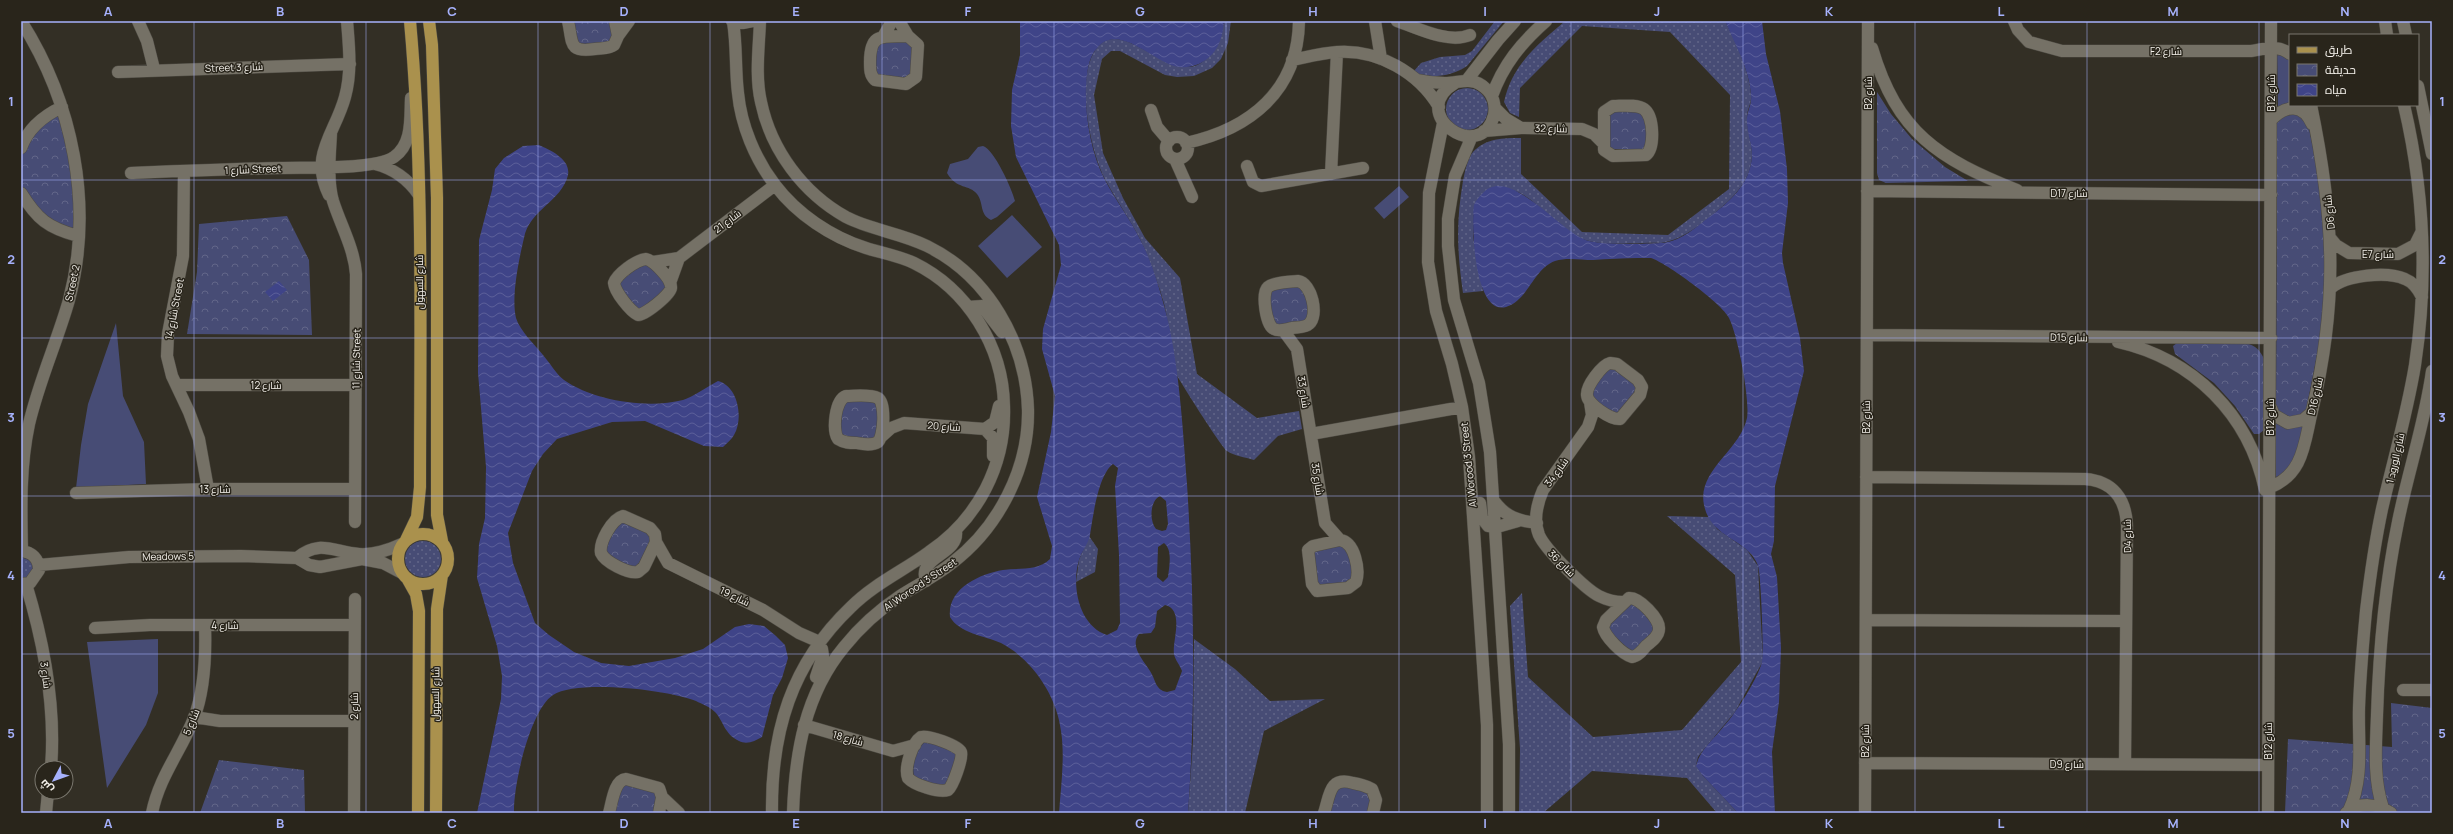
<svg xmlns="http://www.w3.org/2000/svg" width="2453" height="834" viewBox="0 0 2453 834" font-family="Manrope,Cairo,sans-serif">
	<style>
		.grass { fill: #474c75 }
		.park { fill: url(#park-crowns) }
		.garden { fill: url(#garden-dots) }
		.water { fill: url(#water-waves); fill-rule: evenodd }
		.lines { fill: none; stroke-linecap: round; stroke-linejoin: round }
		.minor-casing { stroke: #4e4b43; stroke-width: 13 }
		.major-casing { stroke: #4e4b43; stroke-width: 13 }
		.minor { stroke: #757166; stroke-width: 12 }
		.major { stroke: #aa914d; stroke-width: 12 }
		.grid { fill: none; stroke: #a6b1fc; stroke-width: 1; stroke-opacity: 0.55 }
		.labels { text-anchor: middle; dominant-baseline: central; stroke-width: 3; stroke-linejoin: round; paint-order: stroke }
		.street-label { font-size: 10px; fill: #f4f1eb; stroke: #29251b }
		.neatline { fill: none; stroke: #a6b1fc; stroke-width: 1.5 }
		.grid-label { font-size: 13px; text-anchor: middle; font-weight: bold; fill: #a6b1fc }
	</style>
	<defs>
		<pattern id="park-crowns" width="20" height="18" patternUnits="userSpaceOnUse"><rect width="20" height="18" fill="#474c75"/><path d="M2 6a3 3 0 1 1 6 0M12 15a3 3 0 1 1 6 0" fill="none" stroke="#626689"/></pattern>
		<pattern id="garden-dots" width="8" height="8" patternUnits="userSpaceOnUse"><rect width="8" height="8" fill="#474c75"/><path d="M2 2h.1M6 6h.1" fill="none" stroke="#626689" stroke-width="1.8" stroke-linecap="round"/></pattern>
		<pattern id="water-waves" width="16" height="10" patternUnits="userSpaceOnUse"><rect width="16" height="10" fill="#3f4488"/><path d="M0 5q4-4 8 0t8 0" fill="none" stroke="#5b5f99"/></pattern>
	</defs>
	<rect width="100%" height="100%" fill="#332f25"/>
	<path class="grass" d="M2277,54L2290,59V103L2278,107Z
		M983,146C994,149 1012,189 1015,201L997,217L991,220C979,214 984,203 977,194C969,184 957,190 947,173L950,164L968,159L978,147Z
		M1399,186L1409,197L1384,219L1374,208Z
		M1012,215L1042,247L1007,278L978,246Z
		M116,323L123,396L144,442L146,484L76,488L81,445L88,404Z
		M2308,421C2302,440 2299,473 2276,477L2275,422C2286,430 2297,428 2308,421Z
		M158,639V693L146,725L107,788L87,642Z"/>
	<path class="park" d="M573,21H613L612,41L585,46L578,44Z
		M908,40L913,44L914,73L906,79L876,74V42Z
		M1877,92L1891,114L1912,139L1945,167L1968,181L1886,183L1879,180L1877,173Z
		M62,107L69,131L78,236L62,232L21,193V148L23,142Z
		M1614,111L1640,112C1647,120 1651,140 1643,150L1610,149L1607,119L1610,113Z
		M2285,113L2302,115L2309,128L2320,183L2326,262L2321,335L2306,411L2295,418L2283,417L2276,407L2277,122Z
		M287,216L309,260L312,335L187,334L197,272L199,224Z
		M647,262L667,284L664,293L639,310L619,287L618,281Z
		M1299,284L1305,288L1310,315L1307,322L1278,327L1272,324L1268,293L1270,290Z
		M2177,343H2246C2256,346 2260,350 2264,359V430L2259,434H2254L2235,406L2214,383L2175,354L2173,346Z
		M1617,368L1640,390L1617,415L1592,399V389L1606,370Z
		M874,401L879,406L878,435L873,440L846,438L840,434L843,402Z
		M619,521L649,532L652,538L637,567H630L606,554L605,546Z
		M1341,544L1350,550L1352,581L1324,587L1318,584L1312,552Z
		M1627,603L1637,604L1656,628L1637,650L1631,651L1609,632V623Z
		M2391,703L2432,708V813H2285L2288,739L2392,747Z
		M926,741L953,749L957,755L949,783L939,786L914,777C911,765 916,748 926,741Z
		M219,760L304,770L305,813H200Z
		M625,783L653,789L658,794L655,813H614L622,785Z
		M1340,785L1367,792L1372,797L1369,813H1328L1335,789Z"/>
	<path class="garden" d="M1224,21H1231L1228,43L1221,59L1212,68L1194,76L1177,77L1165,75L1120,51H1111L1102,59L1094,95L1103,153L1123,198L1145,238L1180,278L1197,374L1257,418L1299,411L1302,429L1278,436L1254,460C1245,457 1234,456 1227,451C1222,448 1179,380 1175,372C1171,359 1169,328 1166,312C1162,292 1153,271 1146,252C1136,227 1119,205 1106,181C1090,152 1077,84 1093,54C1120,2 1181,106 1212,50C1217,40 1223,32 1224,21Z
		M1495,21H1504L1467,66C1453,76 1428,80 1413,72L1421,63L1440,57L1465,55L1472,51Z
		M1565,21H1725C1736,43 1749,70 1751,95C1752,104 1746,111 1747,119C1747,131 1752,143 1752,155C1751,184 1729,201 1709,218C1694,229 1680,240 1661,243C1633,241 1599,249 1573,235C1543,218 1532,185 1491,188L1473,215V237L1483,291L1463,293C1457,252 1456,221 1463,181C1465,172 1467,158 1473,152C1486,138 1503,138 1521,138V174L1582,232L1668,235L1729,189L1730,95L1670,32L1582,26L1520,88L1519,117L1510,113L1504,102C1512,65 1537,45 1565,21Z
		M1446 109a21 21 0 1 1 42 0a21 21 0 1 1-42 0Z
		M1667,516L1709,517L1717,529L1747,550L1758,566L1763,661L1735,712L1704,749L1698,757L1696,765L1702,775L1738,813H1717L1687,778L1592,771L1543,813H1519L1520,749L1510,606L1522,593L1528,677L1593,737L1682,730L1741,662L1735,575Z
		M1089,536L1098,549L1095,572L1076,582L1079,560Z
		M405 559a18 18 0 1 1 36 0a18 18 0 1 1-36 0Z
		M21,557L32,561L34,568L28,578L21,579Z
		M1194,639L1235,669L1270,701L1325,699L1264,731L1245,813H1188L1193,741Z"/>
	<path class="water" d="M1020,21H1224C1223,35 1219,50 1207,59C1199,65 1190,68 1180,67C1156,65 1120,22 1098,47C1088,57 1087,73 1086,87C1085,117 1091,153 1105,180C1116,201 1131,220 1141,241C1152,262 1159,287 1165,309C1179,361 1183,430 1187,484C1194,594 1196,703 1188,813H1059C1061,786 1065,757 1061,731C1057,696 1032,659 1001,643C985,636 959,633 950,617C947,589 979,574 1003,570C1019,568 1038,571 1050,559L1052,546L1037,497L1051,432L1055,396L1042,349L1043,329L1061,265L1059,245L1016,157L1011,126L1012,90L1020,55ZM1113,464L1118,468L1115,486L1119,555L1120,623L1117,630L1107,635C1079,626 1071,586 1079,560C1082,551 1088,544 1090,535C1093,517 1098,475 1113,464ZM1160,496L1166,501L1168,524L1166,530L1162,531L1156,529C1149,520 1150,501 1160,496ZM1164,543C1173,550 1169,567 1168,577L1163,582L1157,577L1158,547ZM1165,605C1185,610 1172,641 1174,654C1175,660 1180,665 1182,671L1175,690L1167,692C1155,690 1156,680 1150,671C1144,661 1129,646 1139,634L1151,633L1155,627L1157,611Z
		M1725,21H1762L1766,54L1780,111L1787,169L1788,203L1782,253L1783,263L1800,338L1804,371L1775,486L1774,541L1771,554L1777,577L1781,648L1779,702L1772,752L1775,813H1738L1702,775L1696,766C1700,749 1714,739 1724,726C1736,713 1758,678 1762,662C1764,654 1761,574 1758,566C1757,562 1754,558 1752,555C1736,537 1710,534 1704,505C1697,470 1740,451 1747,418C1750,399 1738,336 1729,318C1723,304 1665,262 1651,258C1647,258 1642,258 1638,258C1623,258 1608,259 1593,260C1581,260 1567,257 1555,261C1533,269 1528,301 1506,307C1474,316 1471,224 1474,205C1476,200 1479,197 1483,193C1510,164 1562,235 1589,241C1608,245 1642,244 1661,243C1679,242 1694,229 1708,218C1729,202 1750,185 1752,156C1752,143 1746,131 1747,118C1747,111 1752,104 1751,96C1750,71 1735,44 1725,21Z
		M539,145C550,150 571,159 568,175C562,201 529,210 524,238C519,259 511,297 516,318C520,331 535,345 543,355C550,363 556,374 564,380C594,401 648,409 683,400C693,397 708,386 718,381C738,386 744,418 734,435C732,439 727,443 723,447L704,446L645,421L612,422L557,439L543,454L532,471L508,533L513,563L535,623L549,635L574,652L601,663L629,666L675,658L703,649L735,627L749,624L764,626L776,636L785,645L788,658L782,678L773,695L762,737C755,741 747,745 739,741C724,734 723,720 715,712C710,707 702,704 696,701C670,690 577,679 553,695C530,710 513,786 514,813H477L501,699L502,676L497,646L477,578L479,544L485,518L486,467L478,373L479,240L492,190L495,169L504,158L523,146Z
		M279,281L287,290L273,301L265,292Z"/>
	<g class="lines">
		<defs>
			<path id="minor" d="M21,21C73,103 94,205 69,300C57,342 39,381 29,424C20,466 21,508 22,551
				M138,21L147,41L154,69
				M568,21C573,43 568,53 595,49C601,48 609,49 614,45L618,36L615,21
				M732,21L743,23L753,21
				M760,21C759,48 755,76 761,102C771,150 803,193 846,217C871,230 901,233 927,246C988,276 1026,342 1028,410C1029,469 998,528 952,563C936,576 917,585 900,596C879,610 860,627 844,647C805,694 795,753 793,813
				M899,21L908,36
				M1375,21L1381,59
				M1397,21C1418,28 1448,44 1470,35
				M2014,21L2018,30L2029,42L2062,51H2251C2264,49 2278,44 2290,54
				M2385,21L2387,35
				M2403,21L2406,35
				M733,22C737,46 735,69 738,93C741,125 755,159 775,185C797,214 831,237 866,248C882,253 899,256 914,263C967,289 1003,346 1004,406C1006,465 978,519 929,552C903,571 874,584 851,607C791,664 771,732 772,813
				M618,36L629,21
				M908,36L918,45L916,77L906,84L875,80C870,75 870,70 870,62C870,32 882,37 908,36Z
				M883,37L892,21
				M1872,48C1897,133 1939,159 2017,190
				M1292,60C1307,57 1322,53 1337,52C1378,49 1419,73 1439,107
				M118,72L350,64
				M1418,80C1427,82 1436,83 1445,83C1459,83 1473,76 1485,88C1493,94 1496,105 1494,115C1481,166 1405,113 1455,83
				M1467,80L1498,40L1515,21
				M2418,86L2432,154
				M1492,96C1503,65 1521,43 1546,21
				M1613,106C1622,106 1637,104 1644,109C1654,116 1655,148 1646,155L1613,156L1604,150V112Z
				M1495,108L1506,119L1521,128
				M1151,110L1157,127L1169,141
				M2271,120C2285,105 2303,103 2312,124
				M1443,123L1429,193L1428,262L1436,311L1452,364L1462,407L1469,457L1487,725V813
				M1484,131L1521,128L1582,129L1594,134L1603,143
				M331,133C330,154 327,180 333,201C341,226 354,248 356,274L355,522
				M1472,136L1455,176L1448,219V246L1454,300L1479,383L1490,452L1509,744V813
				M1166 148a11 11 0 1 1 22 0a11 11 0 1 1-22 0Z
				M1186,143C1250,129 1298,91 1299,21
				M21,148C28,128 43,116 62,107
				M1175,159L1192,197
				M375,164C395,169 408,179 419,195
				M1247,166L1253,182L1261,186L1363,168
				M184,171L183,256L168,334L167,356L172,376L189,412L199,439L208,489
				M131,173C181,171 230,169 280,168C305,167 375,170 394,157C413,144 410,118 411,98
				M1331,174L1337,52
				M1867,191L2271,195
				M21,193C37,219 48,228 78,236
				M329,195C309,155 335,134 345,97C352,72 349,46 347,21
				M2331,239L2336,245L2349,253L2398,254L2415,245L2421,233
				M646,259C654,261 672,279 671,288C670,295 645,315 638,315C630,311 615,292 614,283C617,274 636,260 646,259Z
				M653,262L679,258L775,185
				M1298,281C1312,283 1319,316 1309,324C1305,328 1297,327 1292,328C1286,329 1279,332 1274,329C1266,326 1261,293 1268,287C1274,282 1290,282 1298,281Z
				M670,283L679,258
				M2331,288C2346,275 2387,271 2405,279C2413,282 2418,289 2422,297
				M968,307L982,306L1002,332
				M1283,330L1297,349L1325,523L1340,540
				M1867,335L2271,338
				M2118,342C2193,359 2249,414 2265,490
				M1610,363L1617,364L1638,380L1642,387L1640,395L1620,419C1611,420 1587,404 1587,395C1586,386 1602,365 1610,363Z
				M177,385H356
				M846,396C855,396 870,394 878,398C886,403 884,436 878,442C872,446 862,444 856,443C850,443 844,443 838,439C832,430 835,400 846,396Z
				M1590,402L1592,415L1588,427L1543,490C1537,504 1533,520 1539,535C1545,549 1585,589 1599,596C1607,600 1615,602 1623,602
				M2270,406L2274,415L2288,423L2303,420L2311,413
				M985,429L993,438V456
				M1311,434L1462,407
				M881,437L891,428L904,423L985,429L995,422L999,406
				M1866,477L2085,479C2113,481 2126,499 2127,526L2125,764
				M2269,488C2304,474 2304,444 2312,411C2339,299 2334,216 2311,105
				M76,493L208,489H355
				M1494,501C1506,517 1518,521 1537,523
				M1480,503L1482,518L1488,526L1497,527L1518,521
				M623,516L650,528L655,534L656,542L644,567L638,572C628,574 605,562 601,553C599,542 612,519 623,516Z
				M1340,540C1355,542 1360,570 1356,582L1348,588L1317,591L1312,584L1308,550L1313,546Z
				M656,542L668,563L763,610L799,633L815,640L822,649L823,656L816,677
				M21,551C32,552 39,559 39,570L30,583L21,584
				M297,558C319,539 334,552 359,554C374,555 389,550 402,544
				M39,565L129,557L241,556L297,558L309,565L320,567L362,559L383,563L402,573
				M926,581C917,556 959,555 956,531
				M26,584C44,643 56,706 51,768
				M1629,598C1639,597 1660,619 1659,629C1659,636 1651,642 1646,646C1642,651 1638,656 1632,657C1622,654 1605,637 1603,627L1606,620Z
				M1866,620L2126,621
				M95,628L150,625H354
				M2403,690H2432
				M194,717L220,721H354
				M804,725L893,751L915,745
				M921,737C928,735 958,745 961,752C963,758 953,786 948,790C939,793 914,785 908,778C904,768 912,743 921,737Z
				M1865,763L2268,765
				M662,797L679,813
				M2383,808C2373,779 2376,746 2377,715C2379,651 2385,585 2398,522C2408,472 2425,422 2432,371
				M2349,810C2364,779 2358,742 2359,708C2360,676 2363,643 2366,611C2370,577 2375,542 2382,509C2393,461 2407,414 2415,365C2428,279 2424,190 2404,105
				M46,813L48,792
				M152,813C159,777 181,751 194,718C205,689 206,655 205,625
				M354,813L355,599
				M609,813C612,803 614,780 626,779L659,788L662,797L659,813
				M1324,813C1330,795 1329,776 1353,783C1360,784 1366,786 1372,789L1376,800L1373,813
				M1865,813L1868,21
				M2268,813L2271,21
				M2346,813C2359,802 2377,803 2391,813"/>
			<path id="major" d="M429,21L432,45L437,198V515L442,541
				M398 559a25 25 0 1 1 50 0a25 25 0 1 1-50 0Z
				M406,540L417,517L420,487C420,332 424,176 410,21
				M407,578L416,594L419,611L418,813
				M436,813L437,609L442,575"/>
		</defs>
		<use href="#minor" class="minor-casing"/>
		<use href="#major" class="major-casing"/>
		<use href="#minor" class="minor"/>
		<use href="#major" class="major"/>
	</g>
	<path class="grid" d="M194,21V813M366,21V813M538,21V813M710,21V813M882,21V813M1054,21V813M1226,21V813M1399,21V813M1571,21V813M1743,21V813M1915,21V813M2087,21V813M2259,21V813M21,180H2432M21,338H2432M21,496H2432M21,654H2432"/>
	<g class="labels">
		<g class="street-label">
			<text x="2166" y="51">F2 شارع</text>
			<text transform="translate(234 67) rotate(-2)">Street شارع 3</text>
			<text transform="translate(1868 93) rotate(-90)">B2 شارع</text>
			<text transform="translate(2271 93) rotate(-90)">B12 شارع</text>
			<text transform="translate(1551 128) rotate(1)">شارع 32</text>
			<text transform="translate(253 169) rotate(-2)">شارع 1 Street</text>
			<text x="2069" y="193">D17 شارع</text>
			<text transform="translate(2329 212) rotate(-96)">D6 شارع</text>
			<text transform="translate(727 221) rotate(-37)">شارع 21</text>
			<text x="2378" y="254">E7 شارع</text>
			<text transform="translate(419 282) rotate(-90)">شارع السهول</text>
			<text transform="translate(72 283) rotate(-78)">Street 2</text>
			<text transform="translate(174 309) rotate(-79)">شارع 14 Street</text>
			<text transform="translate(2069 337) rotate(1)">D15 شارع</text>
			<text transform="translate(356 359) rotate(-89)">شارع 11 Street</text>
			<text x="266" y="385">شارع 12</text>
			<text transform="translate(1304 392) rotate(81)">شارع 33</text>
			<text transform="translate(2315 396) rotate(-77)">D16 شارع</text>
			<text transform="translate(1866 417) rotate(-90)">B2 شارع</text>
			<text transform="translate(2270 417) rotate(-90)">B12 شارع</text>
			<text transform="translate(944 426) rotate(4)">شارع 20</text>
			<text transform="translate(2395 458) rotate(-77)">شارع الورود 1</text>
			<text transform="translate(1468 465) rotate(-96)">Al Worood 3 Street</text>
			<text transform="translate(1556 472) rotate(-54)">شارع 34</text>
			<text transform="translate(1318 479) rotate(81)">شارع 35</text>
			<text x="215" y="489">شارع 13</text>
			<text transform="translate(2127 536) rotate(-91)">D4 شارع</text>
			<text transform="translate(168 556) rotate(-1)">Meadows 5</text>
			<text transform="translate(1562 563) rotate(45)">شارع 36</text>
			<text transform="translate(920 584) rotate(-34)">Al Worood 3 Street</text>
			<text transform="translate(735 596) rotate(26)">شارع 19</text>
			<text x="225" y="625">شارع 4</text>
			<text transform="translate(46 675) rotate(82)">شارع 3</text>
			<text transform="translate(435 694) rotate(-89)">شارع السهول</text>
			<text transform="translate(354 706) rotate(-90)">شارع 2</text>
			<text transform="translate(191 722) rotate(-68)">شارع 5</text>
			<text transform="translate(848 738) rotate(16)">شارع 18</text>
			<text transform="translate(1865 741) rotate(-90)">B2 شارع</text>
			<text transform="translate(2268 741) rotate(-90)">B12 شارع</text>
			<text x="2067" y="764">D9 شارع</text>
		</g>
	</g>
	<rect width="2453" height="834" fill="none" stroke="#29251b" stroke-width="44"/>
	<rect x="2289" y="34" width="130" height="72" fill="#29251b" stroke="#7a776e"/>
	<rect x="2297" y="47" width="20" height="6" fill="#aa914d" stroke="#7a776e"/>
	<text x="2325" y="54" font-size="12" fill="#f4f1eb">طريق</text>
	<rect x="2297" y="64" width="20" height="12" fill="url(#park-crowns)" stroke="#7a776e"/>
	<text x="2325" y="74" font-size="12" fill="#f4f1eb">حديقة</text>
	<rect x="2297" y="84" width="20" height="12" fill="url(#water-waves)" stroke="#7a776e"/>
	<text x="2325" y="94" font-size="12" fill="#f4f1eb">مياه</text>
	<g transform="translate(54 780) rotate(229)"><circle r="19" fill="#29251b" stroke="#7a776e"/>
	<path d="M0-3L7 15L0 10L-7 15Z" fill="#a6b1fc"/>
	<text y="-6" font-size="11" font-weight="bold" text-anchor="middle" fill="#f4f1eb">ش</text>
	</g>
	<rect x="22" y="22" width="2409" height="790" class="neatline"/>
	<g class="grid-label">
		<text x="108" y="16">A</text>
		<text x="280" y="16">B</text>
		<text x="452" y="16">C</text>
		<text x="624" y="16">D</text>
		<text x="796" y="16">E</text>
		<text x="968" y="16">F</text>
		<text x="1140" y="16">G</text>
		<text x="1313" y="16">H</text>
		<text x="1485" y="16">I</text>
		<text x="1657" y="16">J</text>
		<text x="1829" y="16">K</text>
		<text x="2001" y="16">L</text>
		<text x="2173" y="16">M</text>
		<text x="2345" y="16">N</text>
		<text x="11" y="106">1</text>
		<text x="2442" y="106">1</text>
		<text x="11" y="264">2</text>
		<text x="2442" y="264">2</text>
		<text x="11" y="422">3</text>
		<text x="2442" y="422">3</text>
		<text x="11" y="580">4</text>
		<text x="2442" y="580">4</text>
		<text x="11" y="738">5</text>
		<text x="2442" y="738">5</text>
		<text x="108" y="828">A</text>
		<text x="280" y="828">B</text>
		<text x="452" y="828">C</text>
		<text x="624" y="828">D</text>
		<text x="796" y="828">E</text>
		<text x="968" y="828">F</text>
		<text x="1140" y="828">G</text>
		<text x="1313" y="828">H</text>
		<text x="1485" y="828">I</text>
		<text x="1657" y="828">J</text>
		<text x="1829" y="828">K</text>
		<text x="2001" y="828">L</text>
		<text x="2173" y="828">M</text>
		<text x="2345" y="828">N</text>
	</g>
</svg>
